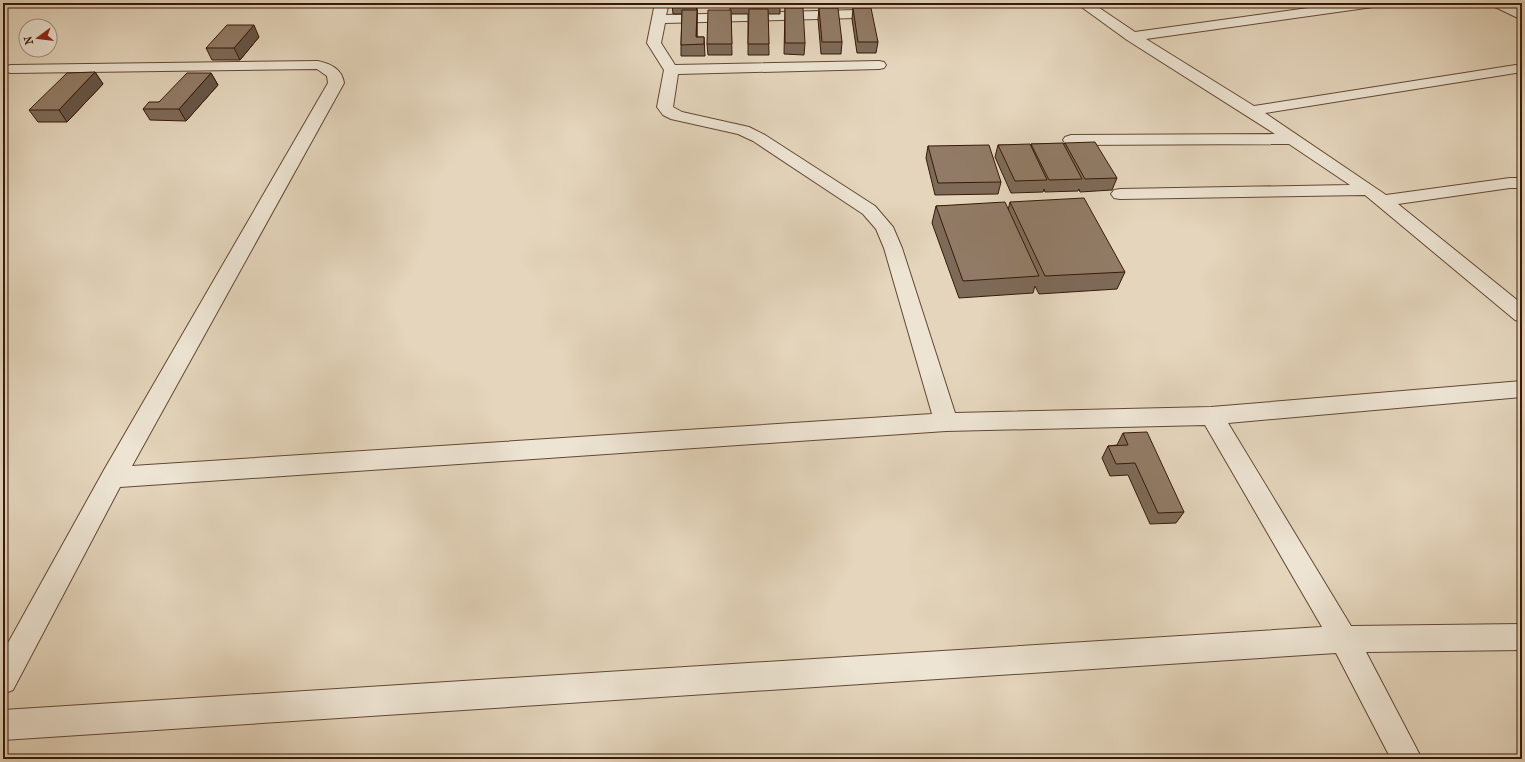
<svg xmlns="http://www.w3.org/2000/svg" width="1525" height="762" viewBox="0 0 1525 762" font-family="'IM FELL French Canon',serif">
	<style>
		.lines { fill: none; stroke-linecap: round; stroke-linejoin: round }
		.street-casing { stroke: #634835; stroke-width: 2 }
		.street { fill: #ede4d3; fill-rule: evenodd }
		.wall { fill: #7d6a58; stroke: #381908 }
		.shaded-wall { fill: #665647; stroke: #381908 }
		.building { fill: #917b66; stroke: #381908 }
	</style>
	<rect width="100%" height="100%" fill="#e4d5bc"/>
	<filter id="stains"><feTurbulence type="fractalNoise" baseFrequency=".005" numOctaves="4"/><feColorMatrix values="0 0 0 0 .2 0 0 0 0 .09 0 0 0 0 .02 0 0 0 .5 -.17"/></filter>
	<radialGradient id="worn" r=".72"><stop offset=".6" stop-color="#630" stop-opacity="0"/><stop offset="1" stop-color="#630" stop-opacity=".3"/></radialGradient>
	<g class="lines">
		<defs>
			<path id="street" d="M655,3H669L666,15L856,10L861,11L863,14L861,17L856,18L665,23L661,43L675,65L879,61L884,62L886,65L884,68L879,69L678,74L673,107L682,112L749,127L765,135L875,206L893,227L902,248L955,413L1211,407L1522,381V397L1228,423L1351,626L1522,624V650L1366,652L1422,759H1391L1336,653L3,740V710L1322,627L1205,425L946,431L120,487L13,690L3,694V652L104,470L328,83L327,76L317,69L11,73L6,72L4,69L6,66L11,65L318,61C331,64 342,69 344,83L132,466L932,414L884,248L876,229L863,214L753,141L738,134L671,119L663,115L657,107L664,70L647,43Z
				M1076,3H1092L1135,32L1345,3H1380L1378,6L1373,7L1146,39L1254,106L1522,64V72L1265,113L1386,195L1510,178H1522V188H1510L1398,204L1522,304V322L1515,320L1365,195L1120,199L1114,198L1111,194L1114,190L1120,189L1350,185L1289,144L1071,145L1065,143L1063,140L1065,137L1071,135L1275,134L1127,40Z
				M1491,3H1508L1522,11V20L1493,6Z"/>
		</defs>
		<use href="#street" class="street-casing"/>
		<use href="#street" class="street"/>
	</g>
	<path class="wall" d="M672,3H697V37H704L705,56H681V45L682,14H673Z
		M730,3H755V9H758V3H780V14H768L769,55H748V14H731L732,55H708L707,44L730,10Z
		M785,8L805,43L804,55L784,54Z
		M819,8L842,42L841,54H821L818,19Z
		M853,8L878,42L876,53H857L852,19Z
		M259,37L240,60H212L206,48Z
		M95,72L103,84L67,122H38L29,110Z
		M211,73L218,85L186,121L150,120L143,109L159,102Z
		M1065,143L1117,178L1112,190L1080,192L1079,189L1078,191L1045,192L1044,189L1043,192L1011,193L995,157L998,145L1031,146V144H1064Z
		M928,146L1001,182L998,194L935,195L926,158Z
		M1010,202L1125,272L1117,289L1039,294L1035,286L1033,293L959,298L932,223L936,206L1008,210Z
		M1123,433L1184,512L1176,523L1150,524L1128,475L1110,476L1102,458L1108,446L1117,445Z"/>
	<path class="shaded-wall" d="M696,3H697V45L696,37L697,13Z
		M254,25L259,37L240,60L234,48Z
		M95,72L103,84L67,122L59,110Z
		M211,73L218,85L186,121L179,109Z"/>
	<path class="building" d="M785,8H803L805,43H785Z
		M819,8H838L842,42H822Z
		M853,8H871L878,42H858Z
		M749,9H768L769,44H748Z
		M682,10H697L696,37H704V44L681,45Z
		M708,10H731L732,44H707Z
		M227,25H254L234,48H206Z
		M95,72L59,110H29L67,73Z
		M187,73H211L179,109H143L149,102H159Z
		M1095,142L1117,178L1085,179L1065,143Z
		M1063,143L1082,179L1049,180L1031,144Z
		M1030,144L1047,180L1015,181L998,145Z
		M989,145L1001,182L938,183L928,146Z
		M1084,198L1125,272L1045,276L1010,202Z
		M1005,202L1039,276L963,281L936,206Z
		M1147,432L1184,512L1158,513L1135,463L1116,464L1108,446L1128,445L1123,433Z"/>
	<rect width="1525" height="762" fill="none" stroke="#e4d5bc" stroke-width="16"/>
	<rect x="4" y="4" width="1517" height="754" fill="none" stroke="#381908" stroke-width="2"/>
	<rect x="8" y="8" width="1509" height="746" fill="none" stroke="#381908"/>
	<g transform="translate(38 38) rotate(255)"><circle r="19" fill="#ede4d3" stroke="#a59382"/>
	<path d="M0-3L7 15L0 10L-7 15Z" fill="#8f2418"/>
	<text y="-6" font-size="11" font-weight="bold" text-anchor="middle" fill="#381908">N</text>
	</g>
	<rect width="100%" height="100%" filter="url(#stains)"/>
	<rect width="100%" height="100%" fill="url(#worn)"/>
</svg>
